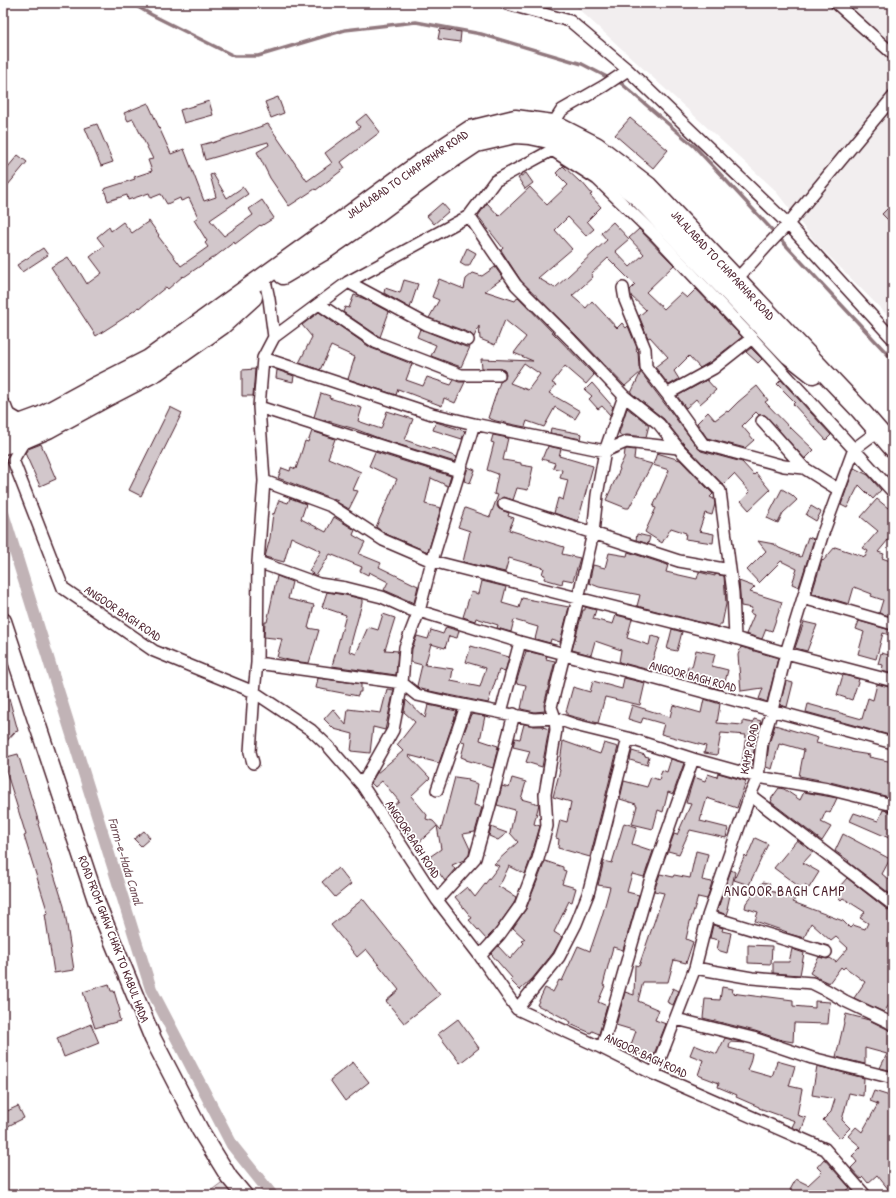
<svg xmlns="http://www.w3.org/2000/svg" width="896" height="1198" viewBox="0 0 896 1198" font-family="'Patrick Hand',sans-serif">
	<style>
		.built { fill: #f2eeef }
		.green { fill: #e5dee0; stroke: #987e86 }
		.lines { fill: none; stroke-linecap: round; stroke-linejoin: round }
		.stream { stroke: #91787e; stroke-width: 3.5 }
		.canal { stroke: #c1b3b6; stroke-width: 12 }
		.building { fill: #d2c7cb; stroke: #4a1f2b; fill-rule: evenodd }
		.street-casing { stroke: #4a1f2b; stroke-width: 14 }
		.secondary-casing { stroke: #4a1f2b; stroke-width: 19 }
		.primary-casing { stroke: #4a1f2b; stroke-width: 21 }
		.street { stroke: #fff; stroke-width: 11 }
		.secondary { stroke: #fff; stroke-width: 16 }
		.primary { stroke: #fff; stroke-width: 18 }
		.labels { text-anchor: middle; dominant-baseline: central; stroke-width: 3.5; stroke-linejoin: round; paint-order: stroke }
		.street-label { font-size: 12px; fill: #4a1f2b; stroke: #fff }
		.water-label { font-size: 13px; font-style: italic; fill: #74535c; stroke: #fff }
		.quarter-label { font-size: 14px; letter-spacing: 1px; fill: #4a1f2b; stroke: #fff }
	</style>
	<rect width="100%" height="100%" fill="#fff"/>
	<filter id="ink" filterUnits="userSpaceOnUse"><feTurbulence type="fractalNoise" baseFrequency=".025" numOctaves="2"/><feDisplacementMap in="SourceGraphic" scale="8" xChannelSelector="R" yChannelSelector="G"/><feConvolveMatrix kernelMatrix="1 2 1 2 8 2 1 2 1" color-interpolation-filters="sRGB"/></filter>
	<g filter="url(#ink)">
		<path class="built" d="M572,3H893V321L816,243L774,189Z"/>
		<path class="green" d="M225,1180L238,1195H205Z"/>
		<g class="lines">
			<path class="stream" d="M131,3L152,15L234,56H258L345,30L416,22L481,34L582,64L607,77
				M619,82L622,84L695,147L773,231
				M781,240L893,360"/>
			<path class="canal" d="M3,513L151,989L232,1145L272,1195"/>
		</g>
		<path class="building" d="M440,29L461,32L460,42L438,39Z
			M278,97L284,113L271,118L265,102Z
			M209,101L213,115L184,123L180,110Z
			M148,103L171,154L184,149L204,201L216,197L210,175L213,174L227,198L243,187L248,194L210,220L224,236L253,215L249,209L262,200L274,218L261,226L260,225L235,244L234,242L216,256H215L184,277L183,276L168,289L166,287L140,308L139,307L124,318L96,336L51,267L68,257L74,267L76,266L87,284L102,273L90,257L104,246L97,237L109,227L111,231L123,222L132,233L149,221L159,235L158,236L181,266L208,247L205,243L207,241L194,220L198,217L189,198L181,201L180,198L167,204L161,194L151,198L149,193L128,200L127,195L108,201L104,189L135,179L134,177L152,171L148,160L153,159L133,119L128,121L124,113Z
			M366,114L380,132L341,162L345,168L316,190L315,189L289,206L270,178L257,152L269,145L268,142L205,160L201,145L212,142V143L268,124L307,181L332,163L325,153L360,127L356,122Z
			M630,118L668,150L653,168L615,135Z
			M97,124L113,162L101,166L85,128Z
			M18,155L27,162L3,191V173Z
			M563,166L580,182L581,181L592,194L590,195L601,207L587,221L594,229L586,236L568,217L555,230L572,249L538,278L555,288L607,240L601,233L613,222L629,239L615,251L630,267L644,254L629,238L639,229L674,265L646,292L664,309L681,293L687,298L696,289L742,337L710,362L700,368L689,356L674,371L679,379L669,385L655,367L668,357L650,337L648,338L639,316L646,310L631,296L630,290L635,285L608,258L591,274L593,277L572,296L586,308L592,301L617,328L622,323L626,328L628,326L637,348L636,350L638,352L639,367L640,371L698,448L701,451L742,462L754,475L756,473L770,490L749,510L741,501L750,492L734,474L723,485L683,443L664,419L631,393L641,372L625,386L576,335L521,281L501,250L503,248L478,216L487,203L499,216L530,187L547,205L568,185L556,173Z
			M526,173L533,183L525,189L518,178Z
			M442,203L449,211L434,224L427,216Z
			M893,203V225L882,214Z
			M43,248L48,255L22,272L17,265Z
			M467,248L476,253L469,266H465L460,263Z
			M495,267L503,278L485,291L515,301L518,297L594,375L586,384L565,366L552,383L556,385L549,393L580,411L575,419L555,407L544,427L527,421L525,427L496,421L488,418L500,382L505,379L506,375L505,371L502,369L482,368L481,359L533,361L514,353L526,337L505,320L495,345L480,339L479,326L474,337L470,333L429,318L439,300L432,297L439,279L464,289L466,279L473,273L482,276ZM524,363L540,374L528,390L510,383Z
			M404,280L418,284L410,308L384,293L385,288L400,293Z
			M354,295L365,299L389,312L380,337L343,312L345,307L349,308Z
			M319,312L334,323L337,326L338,325L371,348L412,364L406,380L423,386L427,377L451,385L454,380L459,382H465L455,403L444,398L442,406L398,389L396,395L348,379L355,357L331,346L320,370L299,363L312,337L302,325Z
			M420,329L466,347H470L461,367L431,356L436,345L417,337Z
			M751,348L762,359L758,363L746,352Z
			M255,369L253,396H242V370Z
			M277,370L294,376L293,382L276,378Z
			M707,380L716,390L700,404L696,399L686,408L677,396Z
			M781,380L831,435L826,440L793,404L795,402L777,384Z
			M592,383L613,407L610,415L602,406L598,409L589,399L592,396L585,390Z
			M757,386L768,400L765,402L792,430V429L814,450L805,459L765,415H759L756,412L742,426L754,440L745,448L707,438L697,423L708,412L715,420L727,411L728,412L738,402Z
			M321,393L330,396L329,398L362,408L358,421L381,429L387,411L413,419L405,440L431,449L432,448L457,457L455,462L381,439L355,429L314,417Z
			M170,407L182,413L141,496L129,490Z
			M627,408L649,425L646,437L627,435L621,436L619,433Z
			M436,422L465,431L462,439L433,430Z
			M551,428L582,434L581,439L550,433Z
			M312,431L335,439L328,458L361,472L353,490L358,491L349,509L337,502L338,501L278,478L282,468L290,471L291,467L296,469L305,441L308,442Z
			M493,435L508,438L503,460L521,463V465L533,467L528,490L517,488L513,500L503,497L500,499L498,501L497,506L499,509L509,513L508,516L514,518L509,530L564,547L562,554L580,558L573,581L563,579L562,584L544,579L545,575L542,574L544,568L509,558L505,572L463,562L470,531L458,527L465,508L490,517L498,495L494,494L498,474L487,470L494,443L491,442Z
			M41,444L56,479L40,486L25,453L28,449Z
			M548,446L561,449L559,456L593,466L578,521L554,513L558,498L563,500L568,480L560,478L562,470L553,468L555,463L542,459L546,449H547Z
			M627,449L635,450L634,459L652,464L629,508H626L606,500L620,469L619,468L624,458L625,450Z
			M375,452L451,476L448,486L431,478L425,504L441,508L428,552L386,534L376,527L397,479L369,466Z
			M657,453L680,460L713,494L710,497L714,499L715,504L712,515L705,513L699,531L714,534L713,543L685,539L686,533L671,528L662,543L645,532L656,508L653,507L669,470L653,465Z
			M468,467L475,470L470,483L464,481Z
			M854,468L868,475L881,490L873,499L859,485L847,508L841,505Z
			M782,489L792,495L797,500L783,513L778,523L767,518Z
			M290,498L306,504L301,519L326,532L334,517L355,530L353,535L365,542L359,554L381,563L379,567L418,586L414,603L384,590L388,582L369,572L368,575L360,571L362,567L330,554L316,576L309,571L321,551L291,537L284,562L265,557L270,538L273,513L274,514L279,500L288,503Z
			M877,499L888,508L893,503V534L878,552L884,554L882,558L893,562V617L879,613L883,600L871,596L872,594L854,587L849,604L812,593L822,560L823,561L835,547L865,557L868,551L863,548L878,531L861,517Z
			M811,506L821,512L816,521L806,515Z
			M637,534L650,537L648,544L636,540Z
			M808,537L814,539L799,587L792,584L797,569L781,561L759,583L747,570L766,551L758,541L774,544L779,548L801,557Z
			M628,552L668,565L666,572L697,579L699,572L715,576V574L724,576L726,604L722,624H719V627L637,606L640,595L599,587L589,583L593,565L605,568L609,553L627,556Z
			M277,576L292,582L288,599L314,605L308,628L319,630L309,663L292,661L277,657L282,639L264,637L265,622H267Z
			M482,581L506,587L502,603L519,608L522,598L569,607L560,642L551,639L550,643L535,639L538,627L514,620L511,632L497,628L498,625L476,618L475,621L463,617L471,592L479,594Z
			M739,581L755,587L750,592L782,602L772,631L766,629L762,639L746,634L754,615L750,613L752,608L741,606Z
			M327,592L345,595L362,599V603L349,651L356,654L368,627L378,630L383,614L395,618L385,650L398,651L396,675L332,666L346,615L322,607Z
			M585,607L596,610L593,619L613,624L616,615L632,619L627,638L649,645L651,636L660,638L649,670L619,662L621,650L595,641L591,655L572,650L583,610H585Z
			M859,621L893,631V636L883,633L876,659L858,654L864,632L856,629Z
			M804,622L817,625L807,651L795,648Z
			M446,627L459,631L457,638L449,636L445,648L431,644L425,665L453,669L451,681L480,687L486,668L466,662L471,646L509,657L505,672L499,670L488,703L420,689L417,686L422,665L411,662L412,649L417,636L428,639L431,630L443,634Z
			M672,629L682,632L677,651L667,649Z
			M741,647L778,658L767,702L759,699L763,688L741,691L738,655Z
			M696,650L715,654L712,666L728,670L723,690L694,682V679L686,677L688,666L692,667Z
			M526,651L547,656L546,659L555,661L544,705L545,711L535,712L521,709L526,685L516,683Z
			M881,653L893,656V674L882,671L883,665L878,664Z
			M843,675L859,679L852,700L837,695Z
			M318,678L361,684V692H359L358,696L316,688Z
			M624,678L645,683L640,705L605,697L598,723L567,715V712H566L573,687L590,692L593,681L622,689Z
			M786,681L793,683L787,707L780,705Z
			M877,684L893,688V736L806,712L808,704L862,719L868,698L873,700Z
			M3,687H6L18,731L15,732L3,745Z
			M387,689L394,690L385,730L373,727L370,753L351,751L353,734L334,729L324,719L333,709L346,725L348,709L381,713Z
			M704,699L720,704L717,723L743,725V721L753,723L754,719L761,721L755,742L752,764L742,762L746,735L721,733L717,755L704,753L706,746L661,734L664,724L643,718L641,723L628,719L632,705L670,717L673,705L701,713Z
			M406,700L425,718L428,705L457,711L439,763L408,755L430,778L411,796L427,815L426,819L433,821L441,830L455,777L469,779L468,781L478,784L474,805L482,807L475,832L463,834L470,849L469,855L464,860L452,865L455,869L445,881L428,858L441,849L437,826L414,847V840L407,833L408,832L389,809L399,801L382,781L375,787L371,783L376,774L403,751L397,745L415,722L404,712Z
			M471,714L485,716L480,740L498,746L493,768L466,760V759L461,757L465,742L461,741Z
			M524,724L534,726H543V727L549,729L542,767L526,762L530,751L513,747L515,738L520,739Z
			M775,725L818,738L816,743L851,751V752L870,755L869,757L893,762V798L830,782L799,776L804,750L783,744V745L779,744L772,769L766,767L769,744Z
			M563,741L600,754L604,743L618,747L590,857L558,848L559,839L556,838L560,820L567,822L571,802L553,797L560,770L559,769Z
			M632,751L645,755L644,756L649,757L647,765L630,760Z
			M18,754L39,823L38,824L64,906L74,970L54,973L45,914L48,913L24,836L26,835L3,761V758Z
			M671,759L684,763L673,794L668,792L663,812L658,810L653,829L632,824L637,806H636V804L620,799L624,781L647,787L651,777L659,780L662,770L667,772Z
			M718,773L746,781L737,808L707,798L700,821L728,828L726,838L690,830L679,854L668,851L674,834L677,835L691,804L686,803L694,777L705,781L708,774L717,777Z
			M512,778L526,782L521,799L539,804L534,824L540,826L531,857L525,874L509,866L502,881L498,886L516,897L514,903L495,930L486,939L469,920L472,918L455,897L467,887L475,897L499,866L494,864L518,842L510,833L515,810L497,805L502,786L509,788Z
			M779,788L784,789L800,800L804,792L837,798L830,813L826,811L821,822L831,827L822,841L771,802L772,800L771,799Z
			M883,810L893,812V828L889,838L850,821L854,813L878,821Z
			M624,823L637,827L632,844L653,851L644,877L632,874L627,892L639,895L623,950L613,947L603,985L605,986L598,1002L607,1006L599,1034L592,1031L591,1033L570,1024L571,1022L545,1008V1009L537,1005L545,988L553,992L559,980L562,981L578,946L590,951L602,916L610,887L598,885L604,861L612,863Z
			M491,827L496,829L507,833L498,840L489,836Z
			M144,831L150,838L141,846L134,839Z
			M843,834L890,859L882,874L893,883V896L848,862L849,861L835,851Z
			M755,838L768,844L749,885L734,880L745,855L747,857Z
			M797,840L813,852L803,863L819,872L809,888L804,885L801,888L774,868Z
			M696,851L708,854L702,880L712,882L707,899L698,897L690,922L686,939L693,942L686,963L674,960L668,982H643L638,1001L659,1010L655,1020L666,1024L652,1059L629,1050L636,1031L616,1025L625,992L634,995L635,965L639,966L664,893L654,891L660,874L673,877L674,875L690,878Z
			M545,861L563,867V870L566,871L562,884L576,888L572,902L569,901L554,932L562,937L553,953L532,979L520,990L510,980L512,978L491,954L498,946L510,959L524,943L522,941L525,939L513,928L526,909Z
			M338,868L351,884L335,897L322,882Z
			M731,870L735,872L727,909H729L727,915L717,911Z
			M847,878L889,911L893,912V999L884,1012L854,998L865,982L845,967L843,969L841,967L829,983L818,978L810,973L819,957L827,959L830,958L836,962L848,948L836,937L831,941L811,923L804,938L786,933L787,932L755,921L758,912L745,908L746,903L763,882L770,884L768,890L795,899L793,902L843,921L850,928L853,925L865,929L868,923L860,918L865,912L843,898L841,900L834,893Z
			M363,899L440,995L404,1023L386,1001L399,990L366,949L357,957L331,925Z
			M713,925L723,928L722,931L731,933L727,953L717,950L719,940L710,938Z
			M748,945L772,946L771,964L748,963Z
			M792,949L804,953L800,975L773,973V962H789Z
			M109,984L111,991H114L120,1011L118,1012L120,1021L95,1028L83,992Z
			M722,987L733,989L732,993L739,994L762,997V996L793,1000V1006L815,1008V1001L830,1002L828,1024L794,1023L793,1042L782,1040L755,1031L703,1018L705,999L720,1000Z
			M673,988L679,991L673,1005L667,1002Z
			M846,1014L869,1020L893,1032V1071L880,1068L887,1054L865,1048V1064L836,1057Z
			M458,1019L479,1048L460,1063L438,1034Z
			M91,1024L99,1043L64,1057L57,1038Z
			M725,1038L745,1043L730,1042L729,1048L752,1054L750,1063L747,1070L772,1077L777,1061L795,1066L789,1086L802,1089L797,1115L806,1118L801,1131L792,1127L795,1121L759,1108V1107L736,1097L737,1095L718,1087L719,1083L698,1075L703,1060L690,1055L694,1045L717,1054Z
			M353,1062L369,1082L345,1101L330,1080Z
			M817,1066L864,1078L863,1096L849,1093L842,1120L850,1128L840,1138L823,1120L831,1112L835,1099L812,1095Z
			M874,1091L893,1097V1195L877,1175L868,1183L863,1177L861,1179L851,1168L857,1162L852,1156L861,1147L848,1136L856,1127L862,1132L878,1104L870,1101Z
			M18,1106L24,1118L8,1126L3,1116V1113Z
			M824,1159L850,1188L841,1195H797L798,1194L790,1190L796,1179L808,1185L822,1172L817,1167Z"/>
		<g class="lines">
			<defs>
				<path id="street" d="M836,3L893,54
					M507,4L570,21L628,70L788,224L893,339
					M553,124L562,110L604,86L628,70
					M469,216L516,285L571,340L624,396L659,424L678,448L720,491L733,593L735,638
					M736,280L766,247L788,224L893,97
					M348,282L426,324L468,340
					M623,288L625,300L645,349L646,367L667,394L703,444L784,466L804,468
					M319,304L375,342L461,375H499
					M274,337L348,282L469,216L495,181L552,150L597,179L655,235L752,338L893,492
					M263,358L432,414L474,424L605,451L626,442L678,448
					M667,394L714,368L752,338
					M259,407L459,471
					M762,421L804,468L839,490
					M26,438L13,460L63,588L154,651L254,692L311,730L328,746L362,785L437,900L480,956L517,1009L602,1048L654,1074L825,1149L865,1195
					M264,481L331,506L383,540L432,561L735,638L786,653L893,681
					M504,504L679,561L730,570
					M258,562L319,584L346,588L382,597L411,610L419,611L520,642L561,653L564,655L645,676L893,743
					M803,598L893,624
					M257,663L402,683L417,695L447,702L534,719L555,718L575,725L628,738L693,759L758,777L828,789L893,805
					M501,712L520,642
					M253,763L250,752L254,692L257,663L258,562L264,481L259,407L263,358L274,337L269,299L266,285
					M362,785L393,730L402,683L405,647L419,611L432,561L474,424
					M437,790L466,706
					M750,795L893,905
					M437,900L475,858L489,809L514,714
					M708,916L826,952
					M480,956L500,934L520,906L538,859L547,826L545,794L556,730L555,718L551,707L578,599L593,533L597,495L605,451L624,396
					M695,968L752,978L812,983L828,991L845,1001L889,1022L893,1025
					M517,1009L559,957L576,924L588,894L628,738
					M676,1019L753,1038L812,1058L893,1078
					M602,1048L650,881L693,759
					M654,1074L695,968L708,916L750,795L758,777L762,743L772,710L786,653L822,536L854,449L878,431"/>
				<path id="secondary" d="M3,407L6,415L21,424L25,433
					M3,621L98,906L153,1039L200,1130L229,1177L244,1195"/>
				<path id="primary" d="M283,275L322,252L361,225L434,171L476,143L515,134L530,135L549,139L588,158L638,197L789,355L813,374
					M3,430L41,416L98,385L149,359L352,213L426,159L470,130L515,119L553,124L596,146L648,186L860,410L893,448
					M3,445L27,438L48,429L105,398L157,371L221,326L253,297"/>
			</defs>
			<use href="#street" class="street-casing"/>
			<use href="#secondary" class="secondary-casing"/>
			<use href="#primary" class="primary-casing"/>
			<use href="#street" class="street"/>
			<use href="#secondary" class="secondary"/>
			<use href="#primary" class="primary"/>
		</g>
	</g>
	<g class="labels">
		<g class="street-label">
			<text transform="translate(407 174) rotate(-35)">JALALABAD TO CHAPARHAR ROAD</text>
			<text transform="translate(723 265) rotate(47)">JALALABAD TO CHAPARHAR ROAD</text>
			<text transform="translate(123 613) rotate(34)">ANGOOR BAGH ROAD</text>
			<text transform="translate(693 676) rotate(15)">ANGOOR BAGH ROAD</text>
			<text transform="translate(749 749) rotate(-78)">KAMP ROAD</text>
			<text transform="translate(413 839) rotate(57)">ANGOOR BAGH ROAD</text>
			<text transform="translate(114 939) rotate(69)">ROAD FROM GHAW CHAK TO KABUL HADA</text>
			<text transform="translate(646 1055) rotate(25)">ANGOOR BAGH ROAD</text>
		</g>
		<g class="water-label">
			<text transform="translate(126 861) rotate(73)">Farm-e-Hada Canal</text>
		</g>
		<g class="quarter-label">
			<text x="785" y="890">ANGOOR BAGH CAMP</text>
		</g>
	</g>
	<rect width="896" height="1198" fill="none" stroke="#fff" stroke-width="16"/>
	<rect x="8" y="8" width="880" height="1182" fill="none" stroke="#4a1f2b" stroke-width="1.5" filter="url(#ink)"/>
</svg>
